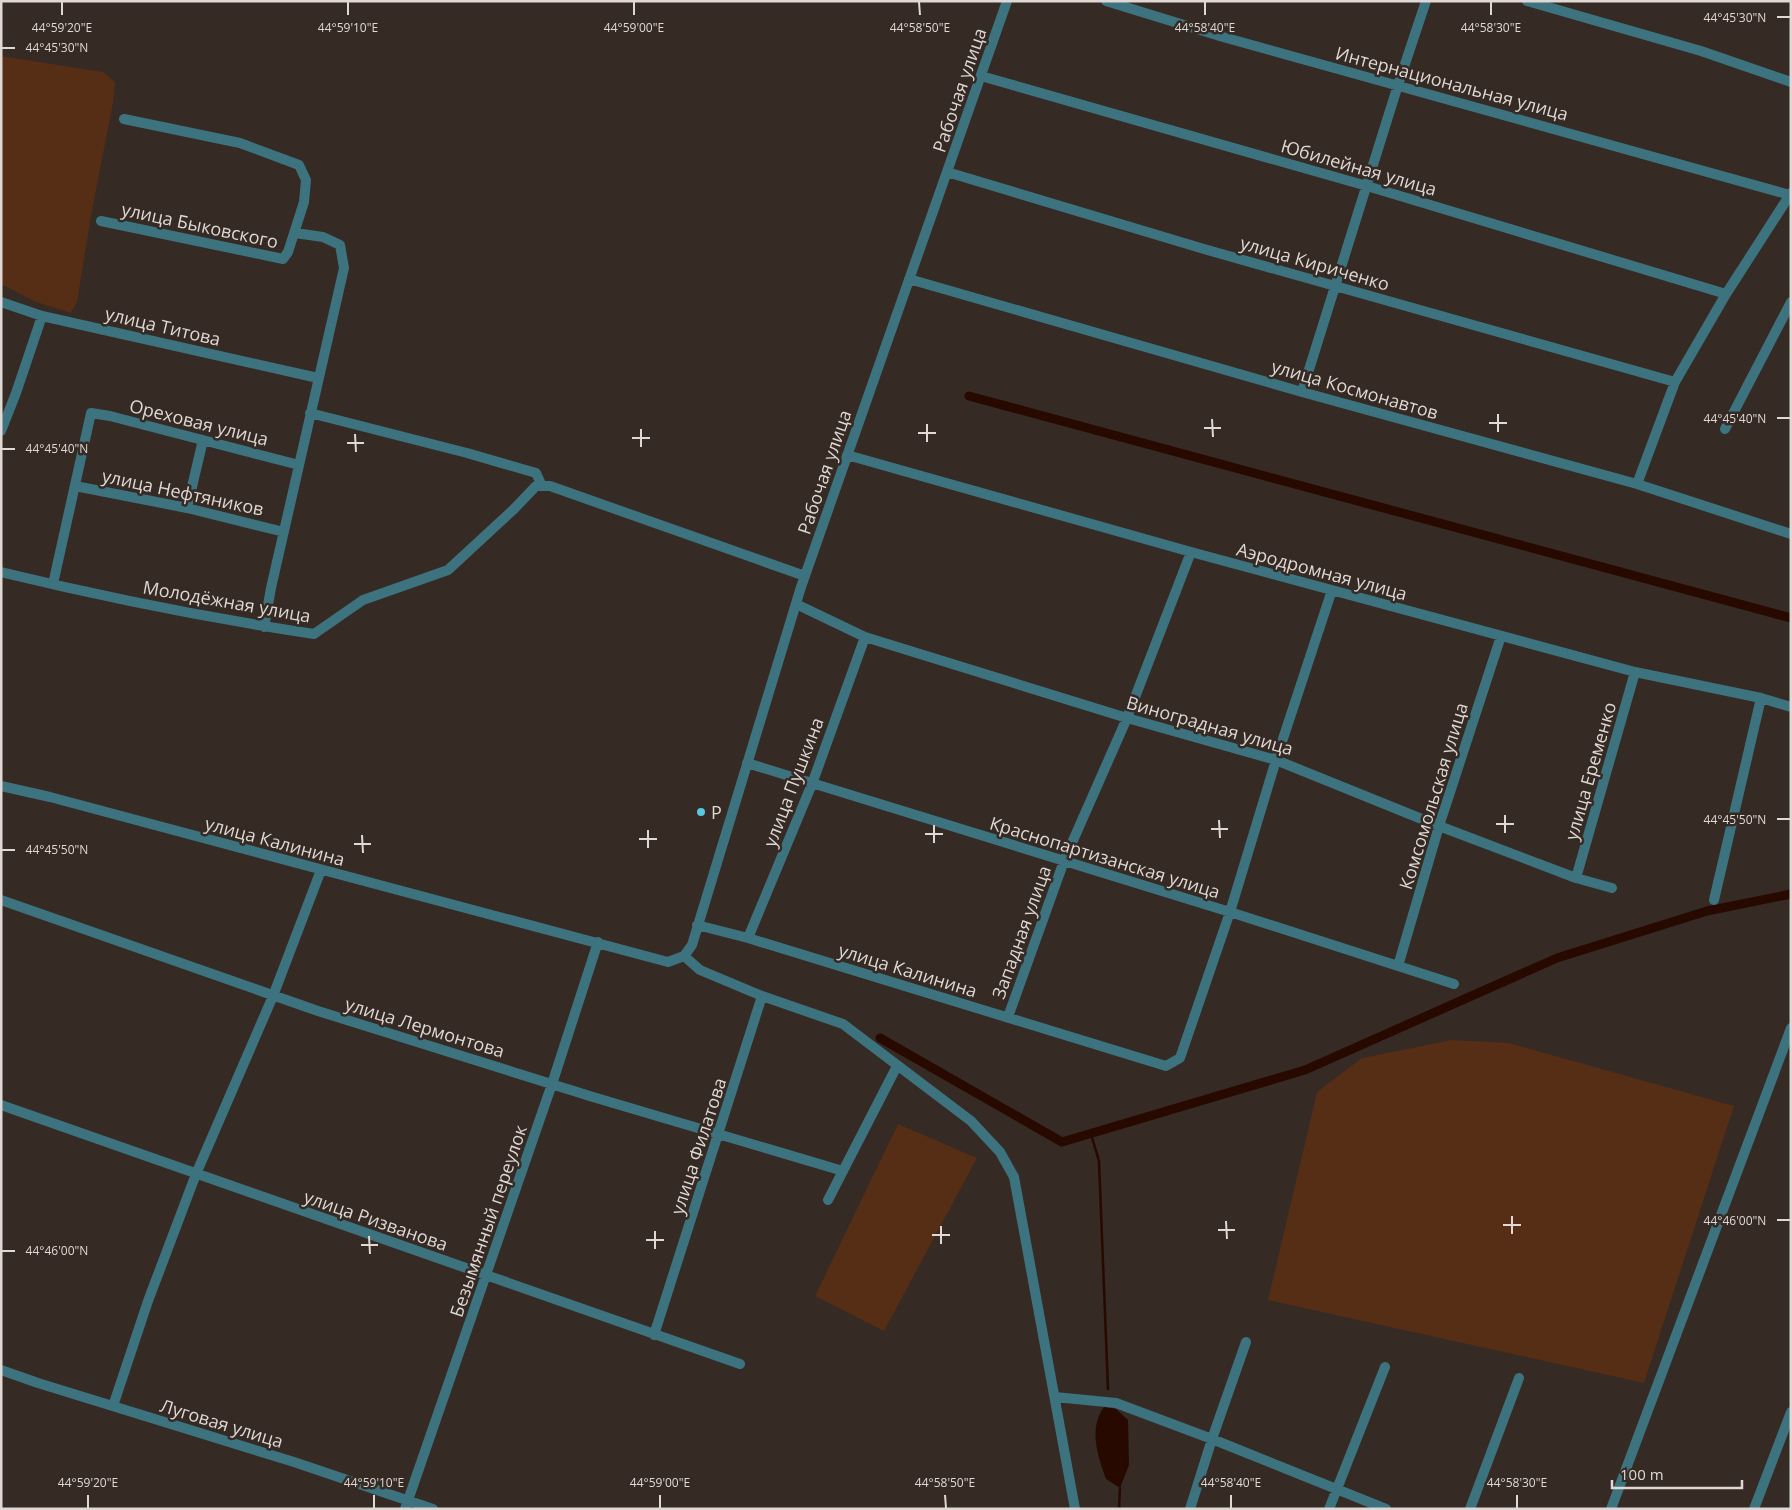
<svg xmlns="http://www.w3.org/2000/svg" width="1792" height="1510" viewBox="0 0 1792 1510" font-family="'Open Sans',sans-serif">
	<style>
		.green { fill: #562d15 }
		.water { fill: #280900 }
		.lines { fill: none; stroke-linecap: round; stroke-linejoin: round }
		.stream { stroke: #280900; stroke-width: 2.5 }
		.canal { stroke: #280900; stroke-width: 9 }
		.minor { stroke: #3c737e; stroke-width: 10 }
		.ticks { fill: none; stroke: #dfd8d4; stroke-width: 2 }
		.poi-dot { fill: #56c9e0; stroke: #352a24; stroke-width: 2 }
		.labels { text-anchor: middle; dominant-baseline: central; stroke-width: 5; stroke-linejoin: round; paint-order: stroke }
		.street-label { font-size: 18px; fill: #dfd8d4; stroke: #352a24 }
		.poi-label { font-size: 18px; fill: #dfd8d4; stroke: #352a24; text-anchor: start }
		.ticks-label { font-size: 12px; text-anchor: middle; fill: #dfd8d4; stroke: #352a24; stroke-width: 5; stroke-linejoin: round; paint-order: stroke }
	</style>
	<rect width="100%" height="100%" fill="#352a24"/>
	<path class="green" d="M1,56L103,72L115,82L113,103L92,210L77,302L71,313L36,302L1,284Z
		M1452,1040L1509,1043L1734,1106L1644,1383L1268,1300L1317,1092L1362,1058Z
		M898,1124L977,1158L884,1331L815,1296Z"/>
	<path class="water" d="M1104,1407L1116,1409L1128,1420L1129,1465L1120,1488L1106,1479C1098,1457 1088,1428 1104,1407Z"/>
	<g class="lines">
		<path class="stream" d="M1091,1134L1099,1161L1108,1389
			M1119,1509L1120,1488"/>
		<path class="canal" d="M969,396L1791,618
			M880,1038L1062,1142L1305,1070L1557,958L1707,911L1791,894"/>
		<path class="minor" d="M1106,1L1223,37L1790,195
			M1527,1L1701,51L1791,82
			M981,76L1367,186L1726,294
			M947,172L1204,249L1675,382
			M101,221L283,259L288,252L304,202L306,180L299,165L240,143L124,119
			M909,279L1302,392L1637,484L1791,534
			M1,302L42,316L318,378
			M1302,392L1398,85L1426,1
			M310,413L467,453L536,473L542,486
			M1725,429L1791,302
			M1,431L16,393L42,316
			M847,455L1191,552L1635,672L1761,698L1791,707
			M1637,484L1675,382L1726,294L1791,193
			M75,486L187,508L284,532
			M187,508L203,440
			M1,572C104,597 209,618 314,634L363,600L448,570L514,509L536,486H550L805,576
			M53,584L91,413L110,416L299,465
			M796,604L865,637L1127,718L1276,760L1439,826L1576,878L1612,888
			M264,627L271,588L344,268L340,245L323,237L295,233
			M747,763L1230,912L1454,984
			M1,786L50,797L668,962L684,956
			M1576,878L1635,672
			M1,900L318,1011L593,1097L843,1171
			M1714,900L1761,698
			M697,925L748,938L1166,1066L1180,1058L1230,912L1276,760L1332,590
			M748,938L812,784L865,637
			M684,956L692,945L801,587L1007,1
			M684,956L700,970L762,996L843,1024L971,1121L1000,1152L1014,1177L1075,1509
			M1398,966L1439,826L1501,636
			M1008,1017L1064,861L1127,718L1191,552
			M1,1105L740,1364
			M828,1200L897,1066
			M654,1335L762,996
			M1,1370L38,1383L294,1462L433,1509
			M1055,1397L1116,1403L1212,1439L1386,1509
			M113,1406L148,1301L196,1174L273,996L321,870
			M405,1509L552,1084L598,942
			M1190,1509L1212,1439L1246,1342
			M1329,1509L1385,1367
			M1470,1509L1519,1378
			M1611,1509L1791,1028
			M1754,1509L1791,1412"/>
	</g>
	<path class="ticks" d="M62,2V15M348,2V15M634,2V15M919,2L920,15M1205,2V15M1491,2V15M1777,17H1790M2,48H15M1498,414V432M1777,418H1790M1212,419L1213,437M1489,423H1507M927,424V442M1204,428H1221M641,429V447M918,433H936M355,434L356,452M632,438H650M347,443H364M2,449H15M1505,815V833M1777,819H1790M1219,820L1220,838M1496,824H1514M934,825V843M1211,829H1228M648,830V848M925,834H943M362,835L363,853M639,839H657M354,844H371M2,850H15M1512,1216V1234M1777,1220H1790M1226,1221L1227,1239M1503,1225H1521M941,1226V1244M1218,1230H1235M655,1231V1249M932,1235H950M369,1236L370,1254M646,1240H664M361,1245H378M2,1251H15M88,1495V1508M374,1495V1508M660,1495V1508M945,1495L946,1508M1231,1495V1508M1517,1495V1508"/>
	<circle class="poi-dot" cx="701" cy="812" r="5"/>
	<g class="labels">
		<g class="street-label">
			<text transform="translate(1452 83) rotate(15)">Интернациональная улица</text>
			<text transform="translate(959 90) rotate(-71)">Рабочая улица</text>
			<text transform="translate(1359 167) rotate(16)">Юбилейная улица</text>
			<text transform="translate(200 225) rotate(12)">улица Быковского</text>
			<text transform="translate(1315 263) rotate(16)">улица Кириченко</text>
			<text transform="translate(163 326) rotate(13)">улица Титова</text>
			<text transform="translate(1355 389) rotate(16)">улица Космонавтов</text>
			<text transform="translate(199 422) rotate(14)">Ореховая улица</text>
			<text transform="translate(824 472) rotate(-71)">Рабочая улица</text>
			<text transform="translate(183 492) rotate(12)">улица Нефтяников</text>
			<text transform="translate(1322 571) rotate(15)">Аэродромная улица</text>
			<text transform="translate(227 601) rotate(10)">Молодёжная улица</text>
			<text transform="translate(1210 725) rotate(16)">Виноградная улица</text>
			<text transform="translate(1590 771) rotate(-74)">улица Еременко</text>
			<text transform="translate(793 782) rotate(-69)">улица Пушкина</text>
			<text transform="translate(1433 796) rotate(-73)">Комсомольская улица</text>
			<text transform="translate(275 841) rotate(15)">улица Калинина</text>
			<text transform="translate(1105 857) rotate(17)">Краснопартизанская улица</text>
			<text transform="translate(1021 932) rotate(-70)">Западная улица</text>
			<text transform="translate(908 970) rotate(17)">улица Калинина</text>
			<text transform="translate(425 1027) rotate(17)">улица Лермонтова</text>
			<text transform="translate(698 1146) rotate(-72)">улица Филатова</text>
			<text transform="translate(376 1220) rotate(19)">улица Ризванова</text>
			<text transform="translate(488 1221) rotate(-71)">Безымянный переулок</text>
			<text transform="translate(222 1423) rotate(17)">Луговая улица</text>
		</g>
		<g class="poi-label">
			<text x="711" y="812">Р</text>
		</g>
	</g>
	<g class="ticks-label">
		<text x="1735" y="22">44°45'30"N</text>
		<text x="62" y="32">44°59'20"E</text>
		<text x="348" y="32">44°59'10"E</text>
		<text x="634" y="32">44°59'00"E</text>
		<text x="920" y="32">44°58'50"E</text>
		<text x="1205" y="32">44°58'40"E</text>
		<text x="1491" y="32">44°58'30"E</text>
		<text x="57" y="52">44°45'30"N</text>
		<text x="1735" y="423">44°45'40"N</text>
		<text x="57" y="453">44°45'40"N</text>
		<text x="1735" y="824">44°45'50"N</text>
		<text x="57" y="854">44°45'50"N</text>
		<text x="1735" y="1225">44°46'00"N</text>
		<text x="57" y="1255">44°46'00"N</text>
		<text x="88" y="1487">44°59'20"E</text>
		<text x="374" y="1487">44°59'10"E</text>
		<text x="660" y="1487">44°59'00"E</text>
		<text x="945" y="1487">44°58'50"E</text>
		<text x="1231" y="1487">44°58'40"E</text>
		<text x="1517" y="1487">44°58'30"E</text>
	</g>
	<rect width="1792" height="1510" fill="none" stroke="#dfd8d4" stroke-width="5"/>
	<path d="M1612 1480v8h130v-8" fill="none" stroke="#dfd8d4" stroke-width="2.5"/>
	<text x="1620" y="1480" font-size="15" fill="#dfd8d4" stroke="#352a24" stroke-width="4" paint-order="stroke">100 m</text>
</svg>
